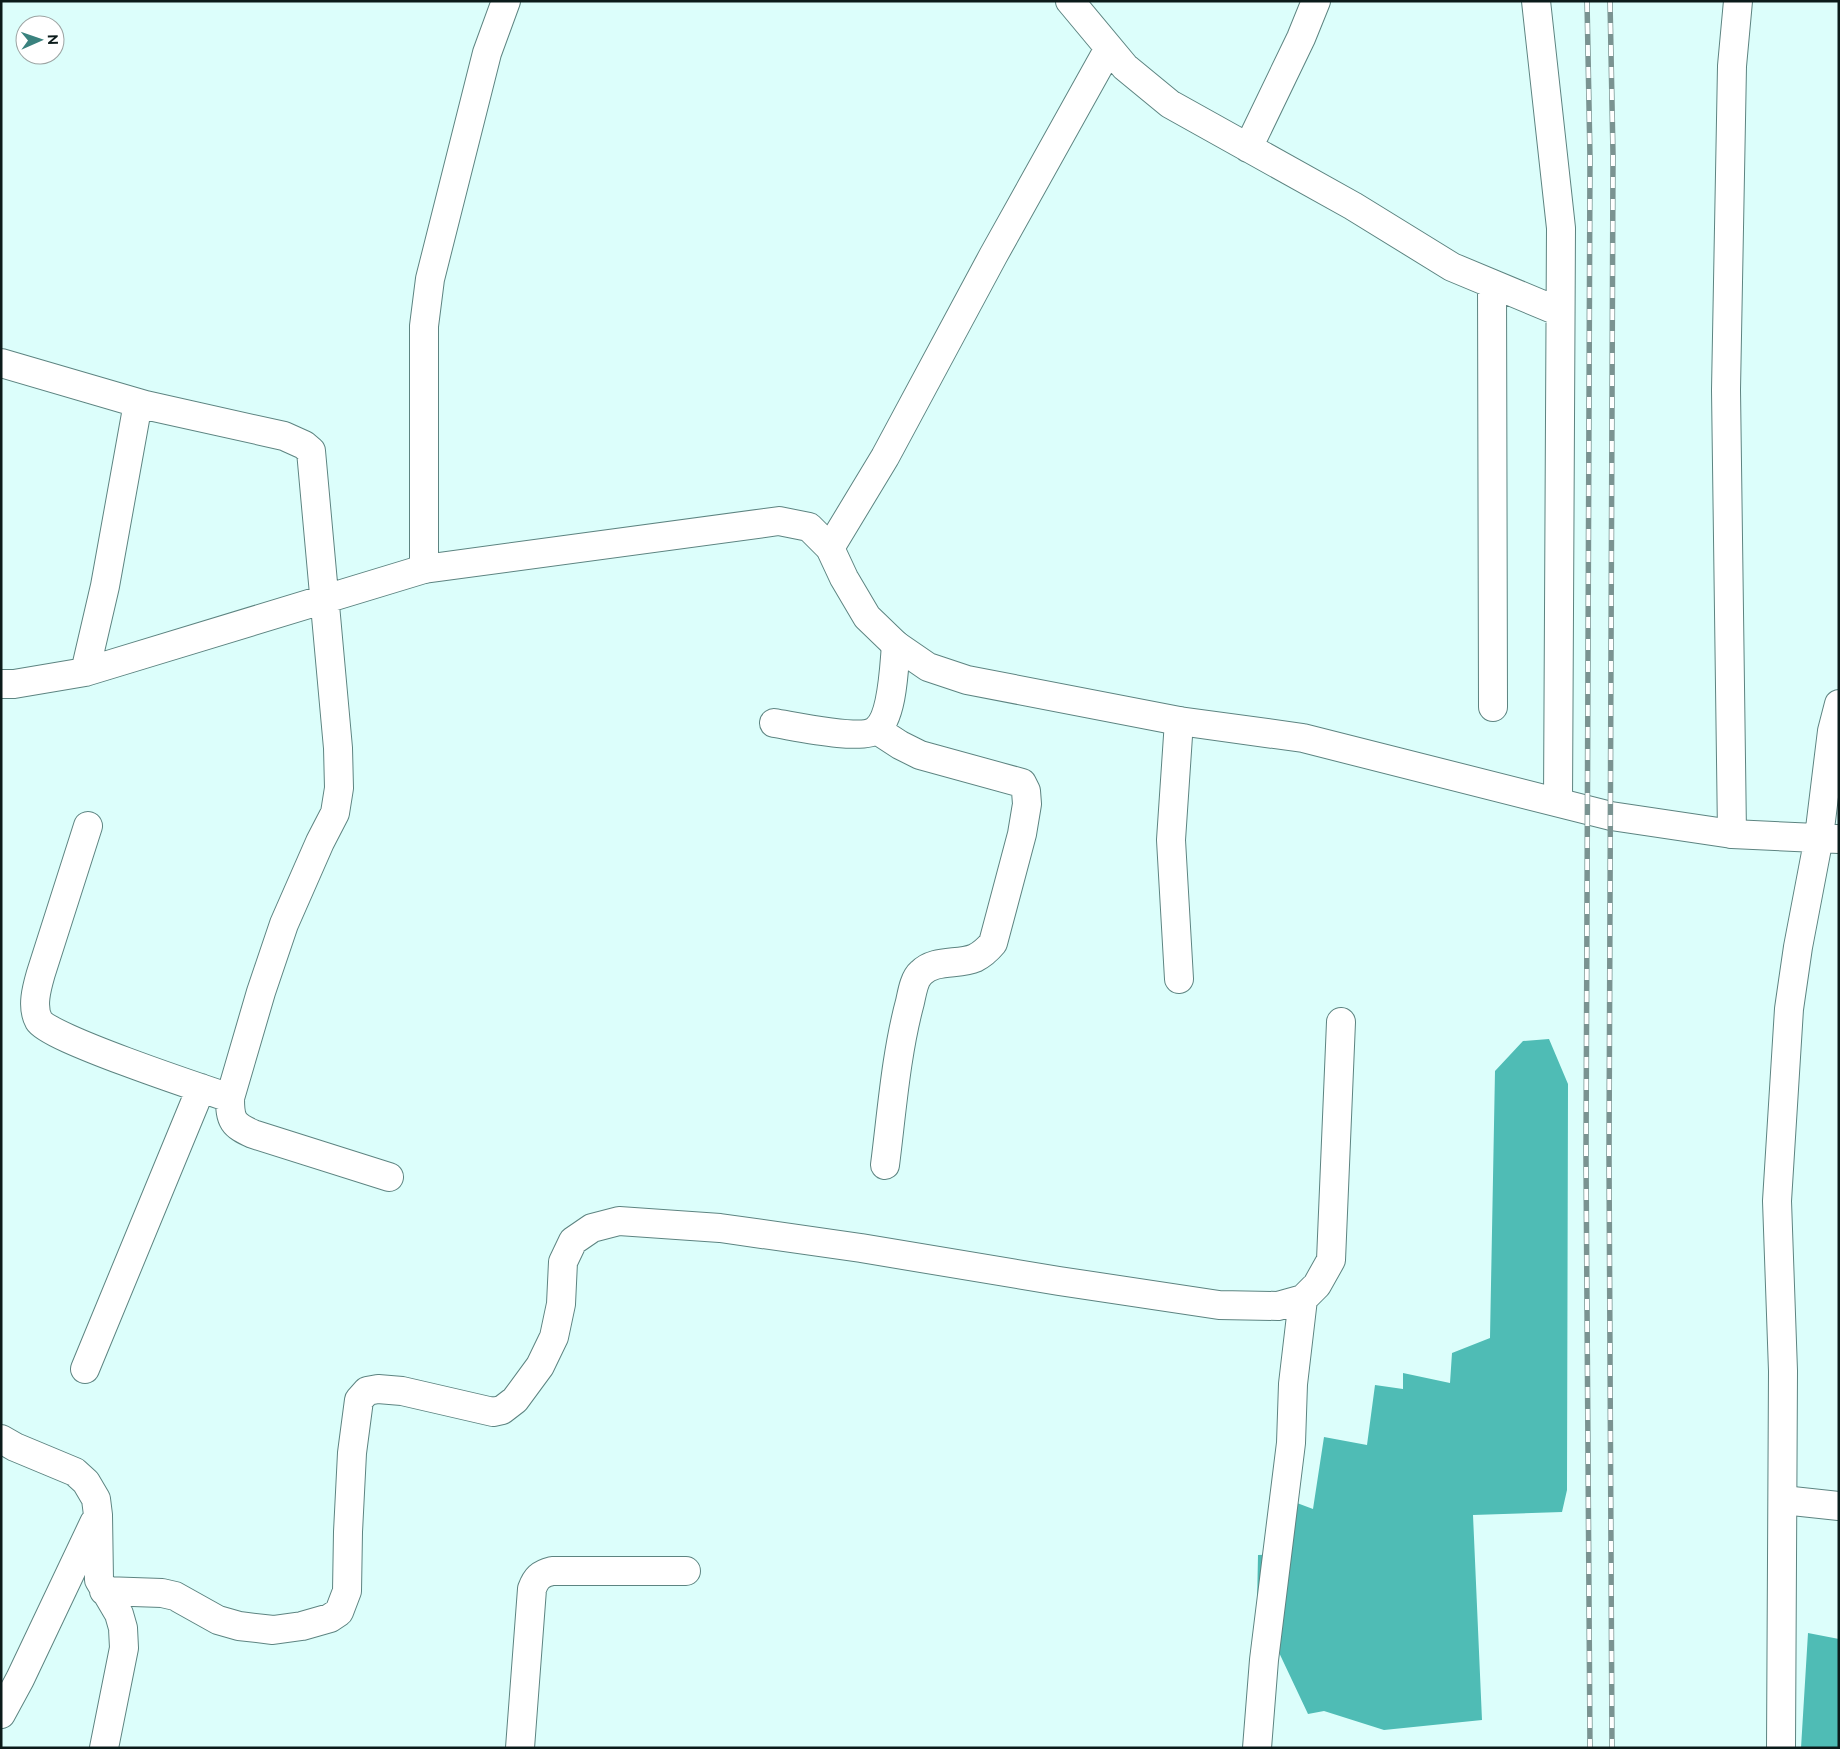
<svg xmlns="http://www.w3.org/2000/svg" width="1840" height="1749" viewBox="0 0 1840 1749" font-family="Raleway,sans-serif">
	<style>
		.water { fill: #4fbcb5 }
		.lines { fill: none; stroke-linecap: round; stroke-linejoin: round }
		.minor-casing { stroke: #5d8481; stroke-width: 30 }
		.tertiary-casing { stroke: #5d8481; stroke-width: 30 }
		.minor { stroke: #fff; stroke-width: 28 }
		.tertiary { stroke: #fff; stroke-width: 28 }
		.rail-casing { stroke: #7a9391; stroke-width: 5.5 }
		.rail { stroke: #fff; stroke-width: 4; stroke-dasharray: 11; stroke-linecap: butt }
	</style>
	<rect width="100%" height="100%" fill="#dcfefb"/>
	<path class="water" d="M1549,1039L1568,1084L1567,1490L1562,1512L1473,1515L1482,1720L1384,1730L1324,1711L1308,1714L1257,1606L1258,1555L1289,1554L1297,1503L1313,1509L1324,1437L1367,1445L1375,1385L1403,1389V1373L1450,1383L1452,1353L1490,1338L1495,1071L1523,1041Z
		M1808,1633L1839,1639V1748H1801Z"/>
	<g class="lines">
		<defs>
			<path id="minor" d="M1070,1L1125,67L1170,104L1353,206L1452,267L1560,312
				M1536,1L1561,228L1558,802
				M1248,148L1301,38L1316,1
				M1492,284L1493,707
				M1,363L145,405L284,436L304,445L311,451L338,748L339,788L335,813L320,842L284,924L261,992L230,1098C230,1121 233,1125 253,1134L389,1177
				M830,548L885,457L993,256L1109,48
				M85,672L105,586L138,403
				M1,684H14L85,672L424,569
				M774,723C794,726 862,741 876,730C893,717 894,666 896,645
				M877,730L900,745L920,755L1022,783L1026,791L1027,804L1022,834L993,943C988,949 983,954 975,958C959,965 934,959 921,973C914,979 912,993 910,1002C896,1054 892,1110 885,1165
				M88,826L41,973C37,987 31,1007 39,1021C49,1038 203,1089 230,1098
				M1732,834L1726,390L1732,66L1738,1
				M1179,979L1171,840L1179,721
				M85,1369L201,1088
				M1,1439L15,1447L75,1472L86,1482L96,1499L98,1515L99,1580L119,1614L123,1628L124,1648L104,1748
				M1783,1500L1839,1506
				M104,1591L162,1593L175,1596L218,1620L239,1626L273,1630L302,1626L330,1618L339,1612L347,1591L348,1532L352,1453L359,1400L367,1391L378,1389L402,1391L493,1412L502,1410L515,1400L540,1366L554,1337L561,1304L563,1262L573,1241L592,1228L619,1221L720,1228L861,1248L1059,1281L1219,1305L1278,1306L1303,1299L1317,1285L1331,1260L1341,1022
				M1,1714L20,1679L94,1523
				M520,1748L532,1589C536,1578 540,1574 552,1571H686
				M1257,1748L1264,1660L1291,1443L1293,1384L1303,1299"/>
			<path id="tertiary" d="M506,1L487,53L430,279L424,326V569L779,521L809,527L830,548L844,578L867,617L896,645L928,667L967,680L1179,721L1303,738L1611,816L1732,834L1839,839
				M1781,1748L1783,1371L1777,1201L1789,1009L1798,947L1819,837L1832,731L1839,704"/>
		</defs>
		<use href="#minor" class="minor-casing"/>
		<use href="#tertiary" class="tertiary-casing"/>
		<use href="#minor" class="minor"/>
		<use href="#tertiary" class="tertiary"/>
		<defs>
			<path id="rail" d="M1587,1L1590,158L1586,1158L1590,1748
				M1610,1L1613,155L1609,1156L1612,1748"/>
		</defs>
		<use href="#rail" class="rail-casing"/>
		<use href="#rail" class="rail"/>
	</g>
	<rect width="1840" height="1749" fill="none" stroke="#0b1b1a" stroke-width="5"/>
	<g transform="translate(40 40) rotate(88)"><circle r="24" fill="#ffffff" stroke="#9da4a3"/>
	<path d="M0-4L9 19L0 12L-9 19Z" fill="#3a827e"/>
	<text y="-8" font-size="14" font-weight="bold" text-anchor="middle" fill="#0b1b1a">N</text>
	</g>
</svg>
